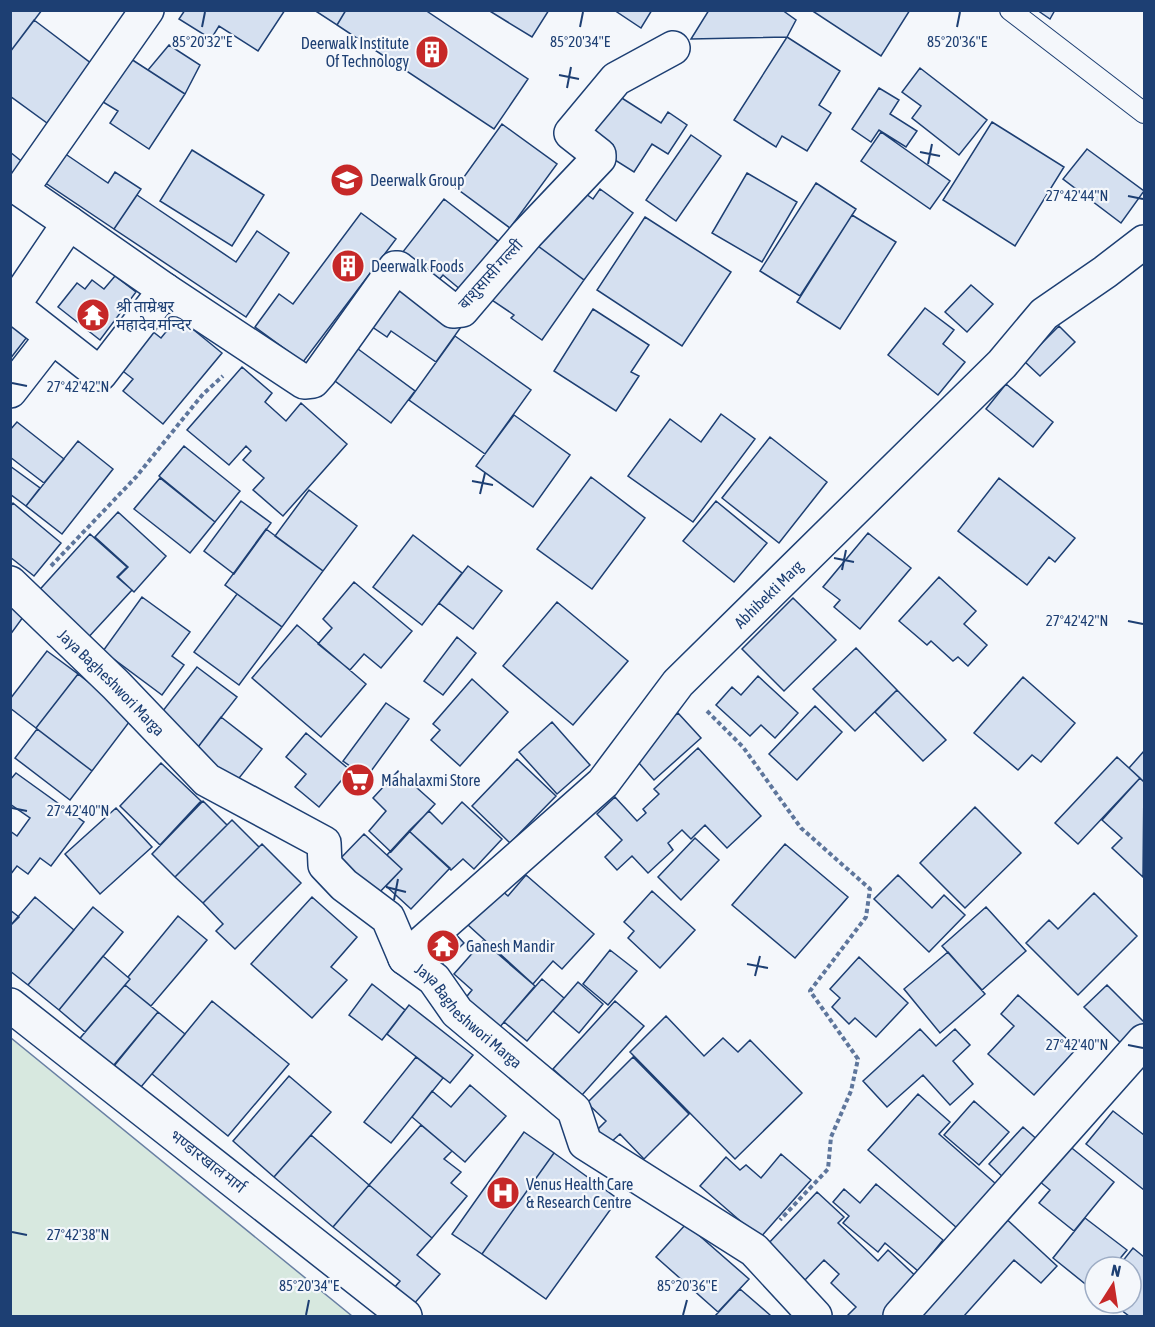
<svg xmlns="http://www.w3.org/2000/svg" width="1155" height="1327" viewBox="0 0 1155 1327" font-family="'Asap Condensed','Noto Sans Devanagari',sans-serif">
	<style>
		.green { fill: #d7e8df; stroke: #687fa3; stroke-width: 1.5 }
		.building { fill: #d5e0f0; stroke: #1d3f73; stroke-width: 1.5 }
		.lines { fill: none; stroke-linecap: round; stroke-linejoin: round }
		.service-casing { stroke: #1d3f73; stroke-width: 22 }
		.minor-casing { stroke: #1d3f73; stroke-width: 36 }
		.secondary-casing { stroke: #1d3f73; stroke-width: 36 }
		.path { stroke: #5e769c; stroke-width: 4; stroke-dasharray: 4.5 3; stroke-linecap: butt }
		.service { stroke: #f4f7fb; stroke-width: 20 }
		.minor { stroke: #f4f7fb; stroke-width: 33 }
		.secondary { stroke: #f4f7fb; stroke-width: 33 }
		.ticks { fill: none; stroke: #1d3f73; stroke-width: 2 }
		.labels { text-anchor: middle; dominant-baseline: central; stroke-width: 4.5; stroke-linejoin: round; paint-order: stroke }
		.poi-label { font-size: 16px; fill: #1d3f73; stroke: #f4f7fb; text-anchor: start }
		.street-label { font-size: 16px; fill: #1d3f73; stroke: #f4f7fb }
		.ticks-label { font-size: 15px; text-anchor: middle; fill: #1d3f73; stroke: #f4f7fb; stroke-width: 4.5; stroke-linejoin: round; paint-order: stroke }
	</style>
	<rect width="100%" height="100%" fill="#f4f7fb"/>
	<path class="green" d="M10,1038H11L352,1316H11Z"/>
	<path class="building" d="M10,10H42L10,52Z
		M185,10H285L258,51L219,26L211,39L179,19Z
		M314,10H346L337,25Z
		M346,10H425L528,79L494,129L337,25Z
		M488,10H549L532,37Z
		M614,10H652L641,28Z
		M709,10H782L796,20L787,37L691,39Z
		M811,10H910L881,56Z
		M1037,10H1055L1050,19Z
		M34,20L92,64L47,123L10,96V52Z
		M787,37L840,71L819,105L831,113L807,151L782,136L776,147L734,120Z
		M169,45L200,65L185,94L148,70Z
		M131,59L185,94L149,149L110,123L118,111L103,102Z
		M920,68L987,120L959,155L912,118L921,106L902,92Z
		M879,88L899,100L890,114L917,131L906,147L879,130L871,142L852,129Z
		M617,95L661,123L668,112L687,125L668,154L652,144L634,172L607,155L613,145L594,132Z
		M992,122L1064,167L1015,246L943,200Z
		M502,124L557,164L510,228L456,188Z
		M881,132L950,181L930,209L861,161Z
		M691,135L721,156L676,221L646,200Z
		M1087,149L1144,191L1121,223L1063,179Z
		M192,150L264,195L232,246L160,201Z
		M10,152L25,164L10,182Z
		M64,153L108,183L115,172L141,189L114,229L44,182Z
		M747,173L797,202L762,262L712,233Z
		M816,183L856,209L800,296L760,271Z
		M575,186L593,199L600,189L633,213L584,280L534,243Z
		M137,195L236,262L257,231L289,253L246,317L114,229Z
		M444,199L498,241L461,290L443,275L438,281L402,253Z
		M361,213L396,239L303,362L255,327L279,294L293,304Z
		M852,215L896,242L840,329L797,302Z
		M645,217L731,272L682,346L597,290Z
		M534,243L584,280L542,340L511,318L514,315L492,300Z
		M115,276L136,292L100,340L58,307L77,283L85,289L92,280L104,289Z
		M395,280L461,327L436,362L391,331L387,337L365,322Z
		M971,285L993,304L967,332L945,312Z
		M925,308L954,330L943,344L965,362L938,395L888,355Z
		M593,309L649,345L631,372L639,376L616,411L554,371Z
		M178,317L222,353L163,424L123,391L133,379L115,365L147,327L161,338Z
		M10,325L27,337L10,359Z
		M1059,326L1075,342L1040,376L1024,361Z
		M455,336L531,390L485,454L409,400Z
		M354,346L415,391L391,423L331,378Z
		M242,367L272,393L265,402L286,421L301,403L347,444L283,516L253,490L264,478L243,460L251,451L246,446L229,465L187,430Z
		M1006,384L1053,422L1033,447L986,409Z
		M721,414L755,439L693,522L628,476L670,419L701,442Z
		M514,415L570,455L533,507L476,466Z
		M17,422L64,459L44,483L10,457V430Z
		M770,437L827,482L779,543L722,498Z
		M78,441L113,469L62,534L26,506Z
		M184,446L240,491L215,522L159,476Z
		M10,466L40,488L26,506L10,494Z
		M591,477L645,518L592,589L537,549Z
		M160,478L215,522L190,553L134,509Z
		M999,478L1075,538L1055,562L1049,557L1027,585L958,531Z
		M309,490L357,526L323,571L275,536Z
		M241,501L271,523L234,574L204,551Z
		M716,501L767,543L734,582L683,541Z
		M13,503L61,543L34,576L10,557V507Z
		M118,512L166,556L134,592L118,577L128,567L95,537Z
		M266,529L323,571L282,627L225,585Z
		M868,533L911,568L860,629L834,607L840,600L823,587Z
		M90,534L127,567L117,577L132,590L85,641L34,596Z
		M413,535L462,573L422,625L373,587Z
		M468,566L502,591L473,629L439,603Z
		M939,577L976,611L964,624L987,645L968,666L958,657L953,661L931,641L927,645L899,621Z
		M354,582L412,631L381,668L364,654L350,670L318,644L332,628L323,619Z
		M237,594L282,627L239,685L194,652Z
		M10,596L29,609L10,635Z
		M142,597L190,632L172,656L184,665L162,695L103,651Z
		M793,598L836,640L784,691L742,649Z
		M557,602L628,661L573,725L503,666Z
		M297,625L366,684L321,737L252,678Z
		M457,637L476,653L443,695L424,681Z
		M856,648L897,690L855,731L813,689Z
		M47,651L78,674L36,728L10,708V699Z
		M197,667L237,697L195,751L155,721Z
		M78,674L133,717L92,771L36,728Z
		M758,676L798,713L775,738L761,725L750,736L716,705L732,687L741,695Z
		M1023,677L1075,723L1041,762L1032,755L1018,770L974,733Z
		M472,679L508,712L460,766L431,740L440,730L433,724Z
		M897,690L946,740L923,761L875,712Z
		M386,703L409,719L366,778L343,761Z
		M815,706L842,732L797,780L769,754Z
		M678,713L701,738L654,780L631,754Z
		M221,717L262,749L232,787L195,751Z
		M552,722L590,765L557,794L519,752Z
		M37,729L92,771L70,800L15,758Z
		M306,733L350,770L319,807L295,787L306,774L286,757Z
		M698,748L761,816L727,848L705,825L691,839L682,830L668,843L673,850L648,873L632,856L617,870L605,857L622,840L597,814L615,797L637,821L646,813L643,809L659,794L654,789Z
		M1144,751V782L1129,768Z
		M1117,757L1140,778L1078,844L1055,823Z
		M517,759L556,796L510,843L472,806Z
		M161,763L201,801L160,845L120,806Z
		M398,771L435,804L391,852L369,831L386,811L373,798Z
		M16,773L84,822L51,866L40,858L28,874L17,866L10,875V831L17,836L30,818L10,804V780Z
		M1140,778L1144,782L1143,877L1112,848L1122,838L1102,820Z
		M203,801L227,825L175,877L152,854Z
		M462,802L502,839L474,869L463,859L451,870L409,831L429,811L442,824Z
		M975,807L1021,853L965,908L920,863Z
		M116,808L152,847L100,894L65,854Z
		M232,820L259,847L203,903L175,877Z
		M409,831L450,868L411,909L386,886L402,869L387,855Z
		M364,834L402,869L375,897L337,862Z
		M695,838L719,860L681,900L658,877Z
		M262,844L301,883L235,949L216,931L223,924L203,903Z
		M785,844L848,897L795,958L732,905Z
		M526,875L594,934L562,969L553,961L533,984L468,925L500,889L508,896Z
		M898,875L932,908L944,895L965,915L929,952L874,899Z
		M652,891L695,930L660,968L628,938L634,931L624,922Z
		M1094,893L1137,936L1078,995L1026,943L1049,920L1058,929Z
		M35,897L74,930L28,985L10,971V926Z
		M312,897L357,937L331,967L347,980L312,1018L251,964Z
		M93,907L123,932L59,1010L28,985Z
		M986,907L1026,951L982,990L942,946Z
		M10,910L19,917L10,926Z
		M178,916L207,940L151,1006L125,985L130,979L128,977Z
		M447,925L464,943L438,968L421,950Z
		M483,941L535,986L493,1035L459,1006L472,990L454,974Z
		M610,950L637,971L608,1005L583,984Z
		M948,952L985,994L940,1033L904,989Z
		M103,956L130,979L85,1032L59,1010Z
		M859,957L908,1003L876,1037L855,1018L849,1024L832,1007L840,998L830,989Z
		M542,979L564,998L527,1041L504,1022Z
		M578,982L603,1004L579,1033L553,1011Z
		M372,984L405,1010L382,1040L349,1015Z
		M125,985L158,1012L110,1071L76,1043Z
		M1107,985L1144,1022V1034L1128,1050L1084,1007Z
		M1018,995L1077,1048L1034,1095L988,1054L1014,1026L1001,1014Z
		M212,1001L289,1064L228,1136L152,1074Z
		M615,1001L644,1026L582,1095L553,1069Z
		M409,1005L473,1055L450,1083L387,1034Z
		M158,1012L185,1034L141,1087L114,1065Z
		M666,1016L704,1056L723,1038L738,1052L750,1040L802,1093L735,1159L630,1052Z
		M920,1029L936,1046L955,1029L970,1045L953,1061L973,1084L950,1105L923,1075L887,1107L863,1081Z
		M416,1057L443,1078L391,1143L364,1122Z
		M633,1057L689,1114L644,1159L620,1134L610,1143L597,1130L606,1121L587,1103Z
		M289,1076L331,1112L274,1177L233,1141Z
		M470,1085L506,1116L465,1162L412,1117L432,1091L451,1107Z
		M918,1094L950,1122L939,1134L996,1184L957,1228L868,1150Z
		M974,1101L1009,1132L979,1165L944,1135Z
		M1113,1111L1144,1135V1190L1086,1144Z
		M421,1125L452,1151L444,1159L461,1172L451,1183L467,1196L432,1238L369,1185Z
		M1023,1127L1040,1142L1005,1179L989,1164Z
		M524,1132L554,1153L482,1254L452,1234Z
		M311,1135L369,1185L333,1227L274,1177Z
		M1068,1145L1114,1182L1074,1231L1039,1203L1050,1190L1039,1181Z
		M554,1153L618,1199L546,1299L482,1254Z
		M781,1154L811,1180L760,1238L700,1186L726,1157L740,1170L746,1165L761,1178Z
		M876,1184L943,1240L918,1271L885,1243L878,1252L843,1223L849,1216L833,1202L844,1189L860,1203Z
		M369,1185L432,1238L417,1255L440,1274L413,1305L394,1288L400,1281L333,1227Z
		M817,1192L844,1217L838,1223L878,1261L888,1250L922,1282L889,1316H847L856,1307L831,1283L839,1274L824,1260L805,1280L767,1245Z
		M1002,1215L1057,1266L1041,1283L1014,1260L964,1316H916Z
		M1085,1218L1127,1250L1113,1267H1095L1094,1291L1053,1258Z
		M686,1224L749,1279L718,1312L656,1257Z
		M1133,1248L1144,1257V1316H1129L1112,1303H1131V1267H1118Z
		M740,1289L770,1315L768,1316H715Z"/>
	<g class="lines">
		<defs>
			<path id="service" d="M1010,10L1144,113"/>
			<g id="minor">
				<path d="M69,223L165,290L100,374L13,306Z"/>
				<path d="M69,223L21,190L147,10"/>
				<path d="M165,290L304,382L313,381L320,373L395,268H398L453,311L462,310L527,234L599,158V155L571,133L616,79L673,48"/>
				<path d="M10,391L52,337"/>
				<path id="s1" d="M10,583L116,685L207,780L324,843L325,865L344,885L388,918L405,958L434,979L457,1012L574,1110L585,1143L754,1250L815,1316"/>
				<path id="s2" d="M405,958L603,783L678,683L1002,364L1044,314L1105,272L1144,242"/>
				<path d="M900,1316L1144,1041"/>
			</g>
			<path id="secondary" d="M10,1005L405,1316"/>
		</defs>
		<use href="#service" class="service-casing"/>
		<use href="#minor" class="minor-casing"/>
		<use href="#secondary" class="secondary-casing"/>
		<path class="path" d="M51,566L136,477L203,394L223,376
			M707,711L743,747L801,828L870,889L866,917L810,991L858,1059L851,1091L831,1137L828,1169L780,1220"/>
		<use href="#service" class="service"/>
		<use href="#minor" class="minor"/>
		<use href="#secondary" class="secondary"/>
	</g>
	<path class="ticks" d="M202,27L205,12M580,27L583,12M957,27L960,12M559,75L579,79M567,88L571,67M920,152L940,156M928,164L932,144M1128,196L1143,199M12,383L27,386M472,481L493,485M480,494L485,473M834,558L854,562M842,570L846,550M1128,621L1143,624M12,808L27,811M386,887L406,892M394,900L398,879M747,964L768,968M755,976L760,956M1128,1045L1143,1048M12,1232L27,1235M306,1315L309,1300M683,1315L687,1300"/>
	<defs>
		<symbol id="building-disc" viewBox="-11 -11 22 22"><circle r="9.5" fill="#c62828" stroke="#f4f7fb"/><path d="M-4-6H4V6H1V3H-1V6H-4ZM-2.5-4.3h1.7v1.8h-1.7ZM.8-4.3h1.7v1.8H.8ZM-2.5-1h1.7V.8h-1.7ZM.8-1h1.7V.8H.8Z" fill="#fff"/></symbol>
		<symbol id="school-disc" viewBox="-11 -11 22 22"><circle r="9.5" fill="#c62828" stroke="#f4f7fb"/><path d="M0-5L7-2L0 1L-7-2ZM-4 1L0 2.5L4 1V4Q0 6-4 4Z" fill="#fff"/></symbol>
		<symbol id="temple-disc" viewBox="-11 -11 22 22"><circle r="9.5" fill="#c62828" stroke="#f4f7fb"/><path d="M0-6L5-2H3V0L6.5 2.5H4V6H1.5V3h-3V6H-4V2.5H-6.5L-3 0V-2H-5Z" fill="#fff"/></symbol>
		<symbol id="supermarket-disc" viewBox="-11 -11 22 22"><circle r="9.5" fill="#c62828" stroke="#f4f7fb"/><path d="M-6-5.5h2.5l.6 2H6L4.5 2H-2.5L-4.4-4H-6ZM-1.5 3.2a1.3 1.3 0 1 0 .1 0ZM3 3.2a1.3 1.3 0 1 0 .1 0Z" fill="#fff"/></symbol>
		<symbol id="hospital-disc" viewBox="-11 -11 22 22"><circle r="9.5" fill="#c62828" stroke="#f4f7fb"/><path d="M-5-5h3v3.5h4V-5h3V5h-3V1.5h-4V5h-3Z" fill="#fff"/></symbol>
	</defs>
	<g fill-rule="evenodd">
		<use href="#building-disc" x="413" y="33" width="38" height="38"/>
		<use href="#school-disc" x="328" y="161" width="38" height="38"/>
		<use href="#building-disc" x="329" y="247" width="38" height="38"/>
		<use href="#temple-disc" x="74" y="296" width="38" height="38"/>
		<use href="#supermarket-disc" x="339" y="761" width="38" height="38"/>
		<use href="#temple-disc" x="424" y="927" width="38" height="38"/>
		<use href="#hospital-disc" x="484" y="1174" width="38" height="38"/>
	</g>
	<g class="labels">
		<g class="poi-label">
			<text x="409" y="43" text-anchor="end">Deerwalk Institute<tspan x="409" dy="18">Of Technology</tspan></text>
			<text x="370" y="180">Deerwalk Group</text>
			<text x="371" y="266">Deerwalk Foods</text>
			<text x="116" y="306">श्री ताम्रेश्वर<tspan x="116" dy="18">महादेव मन्दिर</tspan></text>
			<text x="381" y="780">Mahalaxmi Store</text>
			<text x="466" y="946">Ganesh Mandir</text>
			<text x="526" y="1184">Venus Health Care<tspan x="526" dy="18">&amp; Research Centre</tspan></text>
		</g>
		<g class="street-label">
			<text transform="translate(490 274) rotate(-48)">बाशुसासी गल्ली</text>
			<text stroke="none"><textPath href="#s2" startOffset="516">Abhibekti Marg</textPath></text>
			<text stroke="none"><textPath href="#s1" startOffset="142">Jaya Bagheshwori Marga</textPath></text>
			<text stroke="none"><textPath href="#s1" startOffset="646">Jaya Bagheshwori Marga</textPath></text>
			<text transform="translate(208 1161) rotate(38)">भण्डारखाल मार्ग</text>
		</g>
	</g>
	<g class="ticks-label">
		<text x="202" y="47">85°20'32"E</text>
		<text x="580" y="47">85°20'34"E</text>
		<text x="957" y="47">85°20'36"E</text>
		<text x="1077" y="201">27°42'44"N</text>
		<text x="78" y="392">27°42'42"N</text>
		<text x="1077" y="626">27°42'42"N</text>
		<text x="78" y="816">27°42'40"N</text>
		<text x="1077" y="1050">27°42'40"N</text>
		<text x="78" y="1240">27°42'38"N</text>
		<text x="309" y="1291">85°20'34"E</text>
		<text x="687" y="1291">85°20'36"E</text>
	</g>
	<rect width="1155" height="1327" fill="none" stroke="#1d3f73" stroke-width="24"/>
	<g transform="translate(1113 1285) rotate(12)"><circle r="28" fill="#f4f7fb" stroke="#9eadc5" stroke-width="1.5"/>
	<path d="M0-4.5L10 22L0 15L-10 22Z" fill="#c62828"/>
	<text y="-9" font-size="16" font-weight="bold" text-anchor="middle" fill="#1d3f73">N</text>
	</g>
</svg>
